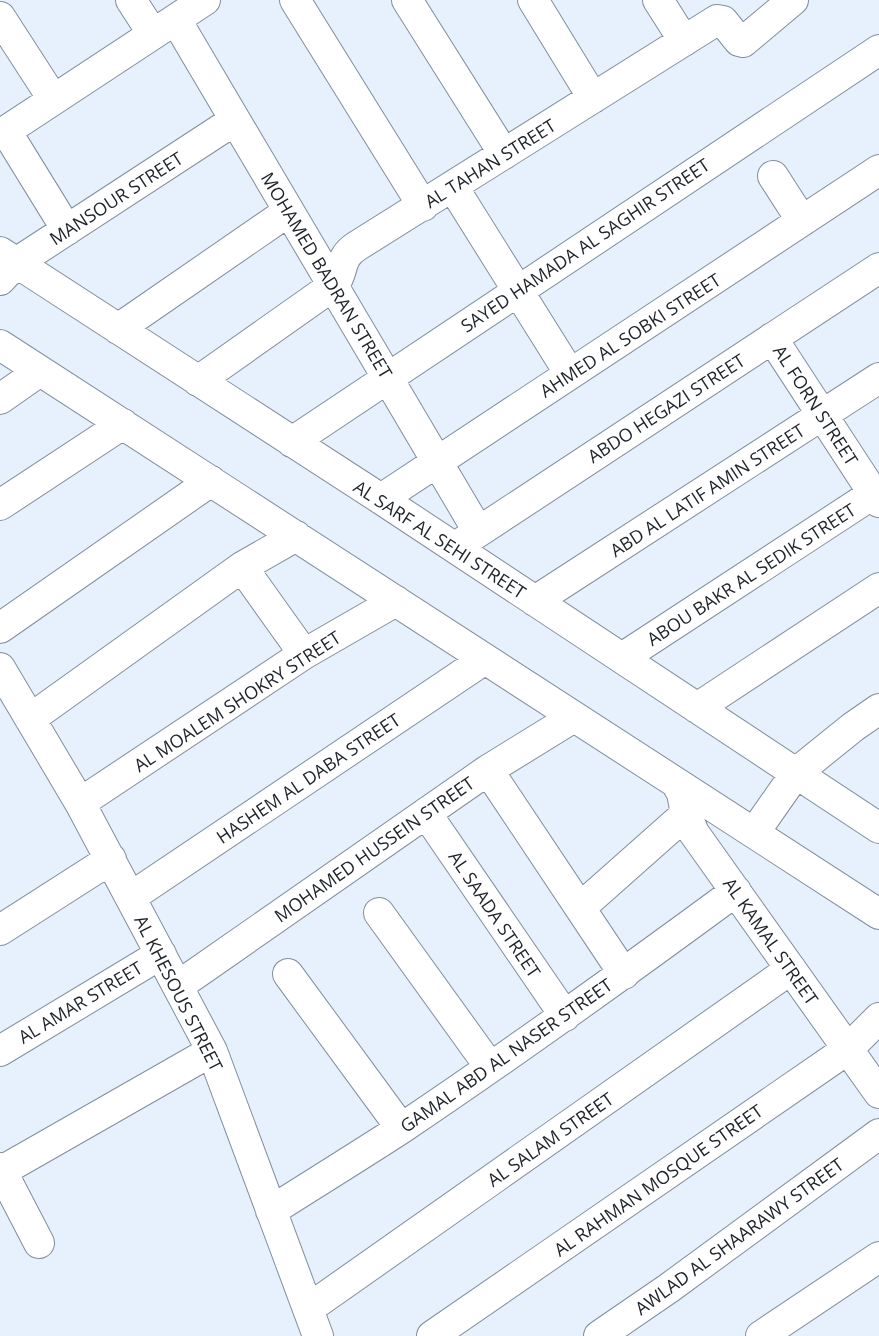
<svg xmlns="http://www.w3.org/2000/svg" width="879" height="1336" viewBox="0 0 879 1336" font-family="'Open Sans',sans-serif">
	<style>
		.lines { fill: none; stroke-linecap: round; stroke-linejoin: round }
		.minor-casing { stroke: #828e9c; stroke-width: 32 }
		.minor { stroke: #fff; stroke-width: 30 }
		.labels { text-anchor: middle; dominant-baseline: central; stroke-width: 4.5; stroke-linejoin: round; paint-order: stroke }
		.street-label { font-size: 18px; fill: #1e2329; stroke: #fff }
	</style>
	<rect width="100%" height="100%" fill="#e6f1fd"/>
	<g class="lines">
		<defs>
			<path id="minor" d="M131,0L153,34
				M295,0L423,206
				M407,0L504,154
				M533,0L593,98
				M658,0L684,41
				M0,17L53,99
				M176,20L478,531
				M6,131L67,230
				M0,135L205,0
				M773,176L802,221
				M453,187L570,374
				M0,252L381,499L879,828
				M0,280L16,263L235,120
				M118,329L289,211
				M772,338L879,502
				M0,345L879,914
				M198,381L334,285C345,270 338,258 357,246L717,20L723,21L739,41L743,42L793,0
				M0,399L40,371
				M292,442L879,50
				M381,499L879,170
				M0,505L123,424
				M463,542L879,268
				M242,567L304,654
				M535,601L879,378
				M0,628L211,481
				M622,658L879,490
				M0,668L80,803L212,1051L318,1336
				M697,708L879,588
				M30,719L242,567L296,536
				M488,770L624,974
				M676,783L682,793L686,814L694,833L879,1093
				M80,803L304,654L396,601
				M426,813L565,1016
				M754,833L796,773L853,727L879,709
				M131,897L485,659
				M580,908L686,814
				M379,913L490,1067
				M0,930L111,859
				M288,974L401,1128
				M178,986L488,770L574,717
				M0,1051L161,954
				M0,1168L39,1243
				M0,1172L212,1051
				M271,1211C315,1183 359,1156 402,1128C515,1052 626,972 736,891
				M308,1309L791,969
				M432,1336L848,1049L879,1018
				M599,1336L669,1288L879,1134
				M761,1336L879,1257"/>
		</defs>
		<use href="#minor" class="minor-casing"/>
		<use href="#minor" class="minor"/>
	</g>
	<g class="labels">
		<g class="street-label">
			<text transform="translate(490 163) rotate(-32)">AL TAHAN STREET</text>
			<text transform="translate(116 198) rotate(-33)">MANSOUR STREET</text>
			<text transform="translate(585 245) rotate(-34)">SAYED HAMADA AL SAGHIR STREET</text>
			<text transform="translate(327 275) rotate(59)">MOHAMED BADRAN STREET</text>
			<text transform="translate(630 335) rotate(-33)">AHMED AL SOBKI STREET</text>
			<text transform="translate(816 405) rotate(57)">AL FORN STREET</text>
			<text transform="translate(666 408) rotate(-33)">ABDO HEGAZI STREET</text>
			<text transform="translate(707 490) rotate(-33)">ABD AL LATIF AMIN STREET</text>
			<text transform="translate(440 539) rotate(33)">AL SARF AL SEHI STREET</text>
			<text transform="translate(751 574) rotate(-33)">ABOU BAKR AL SEDIK STREET</text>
			<text transform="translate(237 701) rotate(-33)">AL MOALEM SHOKRY STREET</text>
			<text transform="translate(308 778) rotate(-34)">HASHEM AL DABA STREET</text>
			<text transform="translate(374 849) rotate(-35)">MOHAMED HUSSEIN STREET</text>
			<text transform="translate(495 914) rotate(56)">AL SAADA STREET</text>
			<text transform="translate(771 941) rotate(55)">AL KAMAL STREET</text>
			<text transform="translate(179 993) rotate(63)">AL KHESOUS STREET</text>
			<text transform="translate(80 1002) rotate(-31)">AL AMAR STREET</text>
			<text transform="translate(506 1055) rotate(-35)">GAMAL ABD AL NASER STREET</text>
			<text transform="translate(550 1139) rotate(-35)">AL SALAM STREET</text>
			<text transform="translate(658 1180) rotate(-35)">AL RAHMAN MOSQUE STREET</text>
			<text transform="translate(739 1236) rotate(-36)">AWLAD AL SHAARAWY STREET</text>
		</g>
	</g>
</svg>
